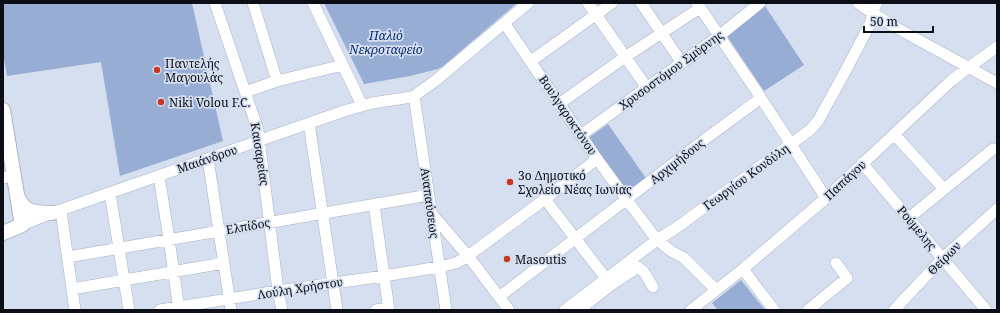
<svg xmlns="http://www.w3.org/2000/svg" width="1000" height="313" viewBox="0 0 1000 313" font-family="'Noto Serif',serif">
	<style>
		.green { fill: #97add4 }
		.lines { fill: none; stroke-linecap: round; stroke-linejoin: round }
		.minor-casing { stroke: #aab4c4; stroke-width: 12 }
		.major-casing { stroke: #aab4c4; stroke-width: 16 }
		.minor { stroke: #fff; stroke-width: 11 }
		.major { stroke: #fff; stroke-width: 14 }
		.poi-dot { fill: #c53924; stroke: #d5dff0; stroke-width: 1.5 }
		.labels { text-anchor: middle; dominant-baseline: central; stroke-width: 3.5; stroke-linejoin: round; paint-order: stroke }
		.park-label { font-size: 12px; font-style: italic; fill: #062a69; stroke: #d5dff0 }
		.poi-label { font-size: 12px; fill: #0b0e14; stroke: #d5dff0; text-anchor: start }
		.street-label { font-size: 12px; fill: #0b0e14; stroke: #d5dff0 }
	</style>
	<rect width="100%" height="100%" fill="#d5dff0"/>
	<path class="green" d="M3,3H192L223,141L120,176L101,62L7,76L3,53Z
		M324,3H517L442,67L438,69L410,76L364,84Z
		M765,6L804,65L764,91L727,36Z
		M608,124L648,181L627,195L587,139Z
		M741,280L765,310H718L712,303Z"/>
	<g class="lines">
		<defs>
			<path id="minor" d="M215,3L258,130L278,291L282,310
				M253,3L277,81
				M313,3L362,105
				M588,3L647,88
				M641,3L682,63
				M697,3L761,98L826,198
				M858,3L874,14L895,27L997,83
				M505,24L597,159L627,200L657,240L671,251L684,258L716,290
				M531,61L612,3
				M245,92L277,81L343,65
				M414,96L446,310
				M559,104L625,57L700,8
				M309,123L337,310
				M894,134L944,189
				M581,135L719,36L760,3
				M208,159L231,310
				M862,163L986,310
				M159,176L169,239L179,310
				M3,178L14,175
				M110,193L129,310
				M545,199L611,285
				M374,205L389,310
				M61,211L75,310
				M432,214L468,256L509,310
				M909,218L993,149
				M22,225L52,213L344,111L372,103L405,98L414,96L435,81L528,3
				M68,257L429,195
				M743,269L774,310
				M72,289L224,263
				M499,297L708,137L761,98
				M160,310L278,291L384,276L439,267L456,263L468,256L545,199L597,159
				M376,310L389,308
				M565,310L657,240L676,228L810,130L818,121L846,70L870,24L875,6L877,3
				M579,310L611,285L637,268L638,267L644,272L653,287
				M691,310L743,269L826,198L952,80L968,68L997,47
				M808,310L847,278L836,263
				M894,310L943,258L997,209"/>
			<path id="major" d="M3,110L22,225L3,233
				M18,197C24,213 37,213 52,213"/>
		</defs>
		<use href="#minor" class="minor-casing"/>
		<use href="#major" class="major-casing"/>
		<use href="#minor" class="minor"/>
		<use href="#major" class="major"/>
	</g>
	<g class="poi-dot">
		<circle cx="157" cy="70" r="4"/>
		<circle cx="161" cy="102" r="4"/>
		<circle cx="510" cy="182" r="4"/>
		<circle cx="507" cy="259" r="4"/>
	</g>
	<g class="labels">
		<g class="park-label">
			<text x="386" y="35">Παλιό<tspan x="386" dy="14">Νεκροταφείο</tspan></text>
		</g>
		<g class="poi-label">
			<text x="165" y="63">Παντελής<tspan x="165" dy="14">Μαγουλάς</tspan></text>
			<text x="169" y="102">Niki Volou F.C.</text>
			<text x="518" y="175">3ο Δημοτικό<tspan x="518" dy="14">Σχολείο Νέας Ιωνίας</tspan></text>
			<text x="515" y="259">Masoutis</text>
		</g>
		<g class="street-label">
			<text transform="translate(671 70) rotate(-36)">Χρυσοστόμου Σμύρνης</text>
			<text transform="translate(568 115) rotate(56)">Βουλγαροκτόνου</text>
			<text transform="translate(260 154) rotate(81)">Καισαρείας</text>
			<text transform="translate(207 159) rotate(-19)">Μαιάνδρου</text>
			<text transform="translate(677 161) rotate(-38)">Αρχιμήδους</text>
			<text transform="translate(746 177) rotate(-36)">Γεωργίου Κονδύλη</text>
			<text transform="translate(845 180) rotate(-43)">Παπάγου</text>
			<text transform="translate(430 203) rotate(82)">Αναπαύσεως</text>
			<text transform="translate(248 226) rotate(-10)">Ελπίδος</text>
			<text transform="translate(917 228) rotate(50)">Ρούμελης</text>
			<text transform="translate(944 258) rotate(-45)">Θείρων</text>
			<text transform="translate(300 288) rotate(-9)">Λούλη Χρήστου</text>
		</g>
	</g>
	<rect width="1000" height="313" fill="none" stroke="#0b0e14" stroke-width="8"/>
	<path d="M864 26v6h69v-6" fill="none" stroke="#0b0e14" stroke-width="2"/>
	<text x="870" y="26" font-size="12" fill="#0b0e14" stroke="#d5dff0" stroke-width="3" paint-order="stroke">50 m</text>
</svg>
